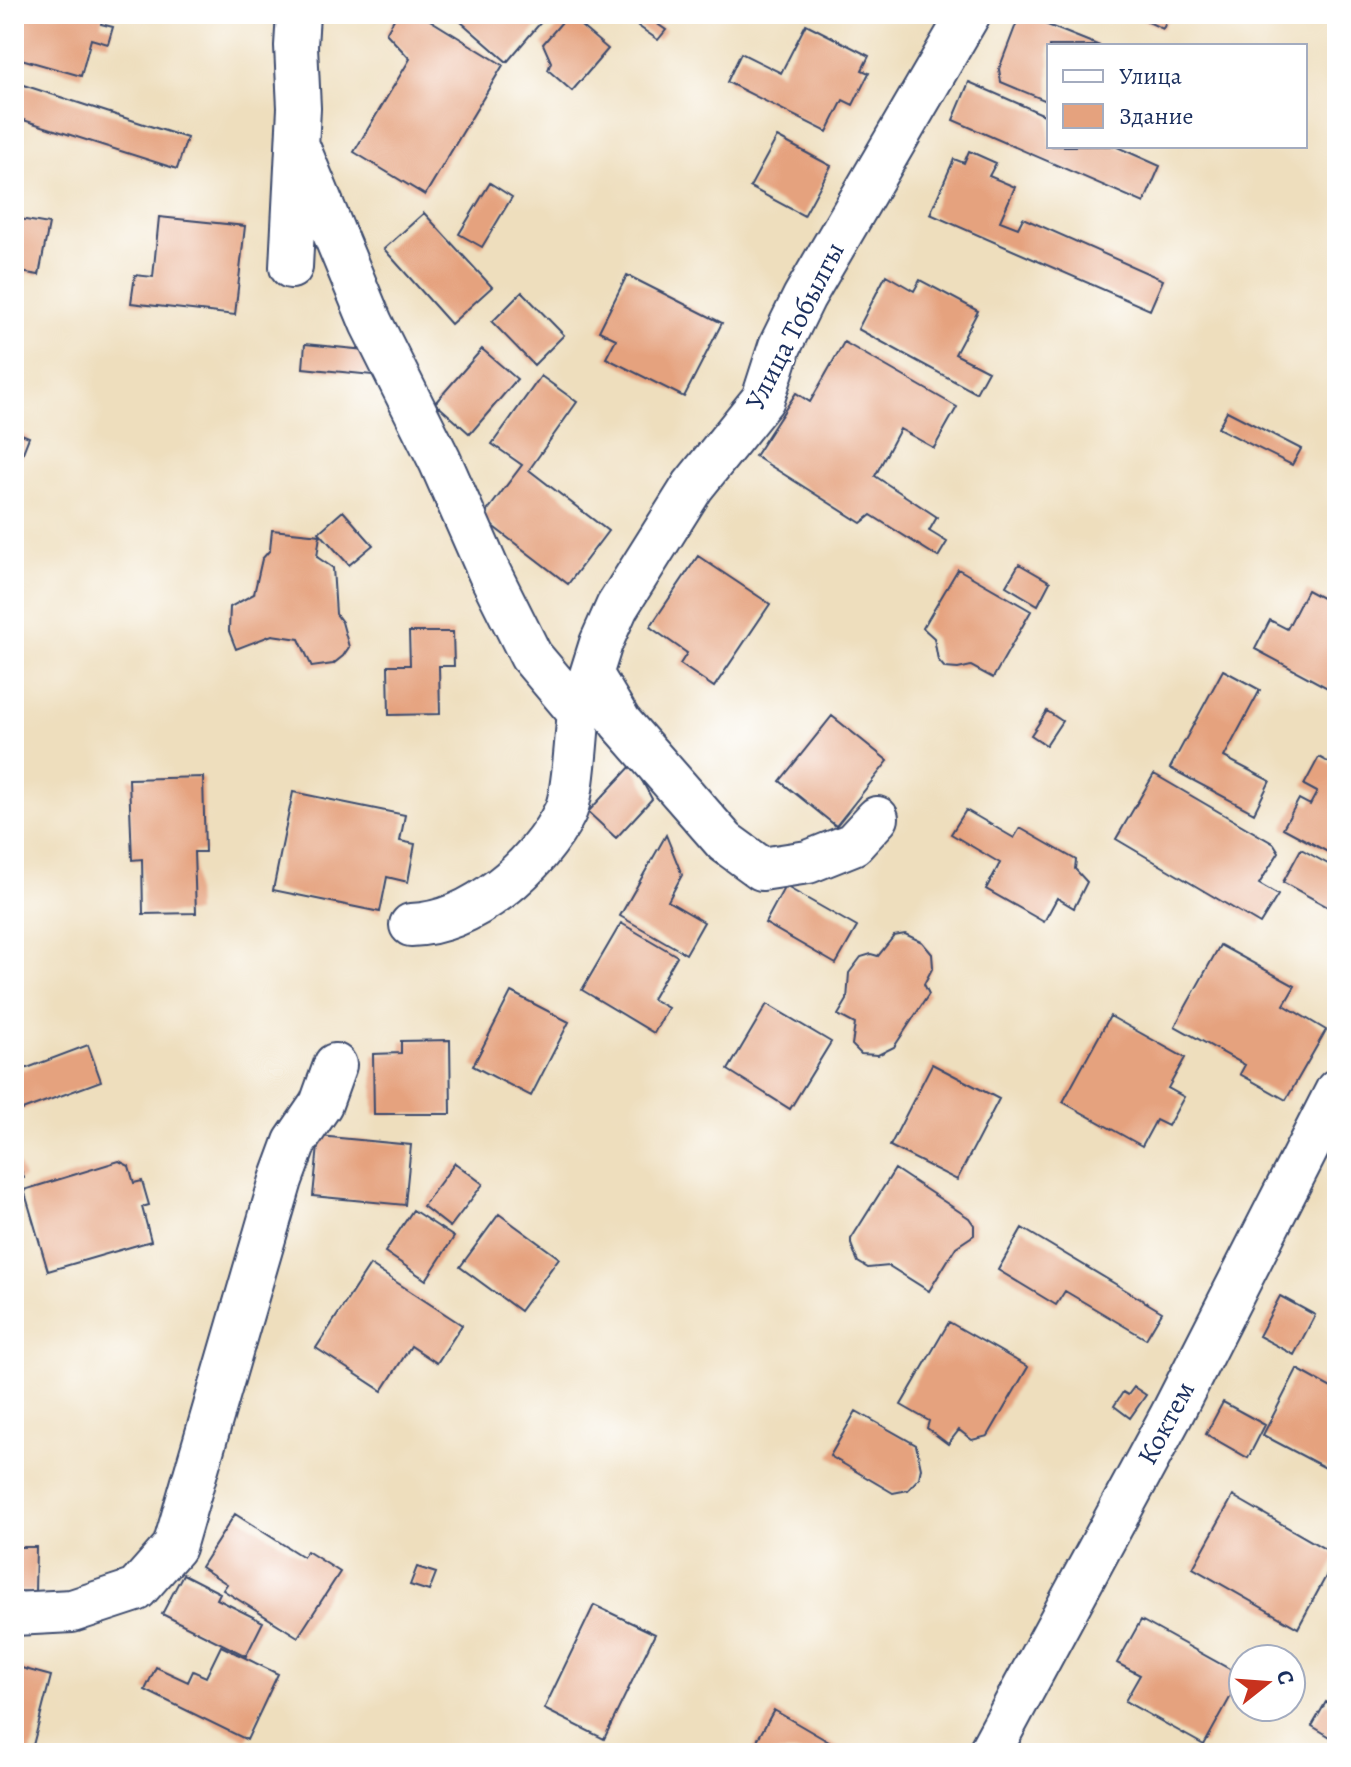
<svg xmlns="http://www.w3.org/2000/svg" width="1351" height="1767" viewBox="0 0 1351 1767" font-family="Alegreya,serif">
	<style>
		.building { fill: #e5a27e }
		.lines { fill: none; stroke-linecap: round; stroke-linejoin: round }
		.minor-casing { stroke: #3b496c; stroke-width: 46 }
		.minor { stroke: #fff; stroke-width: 42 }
		.labels { text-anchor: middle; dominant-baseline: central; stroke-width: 6; stroke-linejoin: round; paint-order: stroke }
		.street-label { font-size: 28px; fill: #1b2f5e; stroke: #fff }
	</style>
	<rect width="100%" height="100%" fill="#fff"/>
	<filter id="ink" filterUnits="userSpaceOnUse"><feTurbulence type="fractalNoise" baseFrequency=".0125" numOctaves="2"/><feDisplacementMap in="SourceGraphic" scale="16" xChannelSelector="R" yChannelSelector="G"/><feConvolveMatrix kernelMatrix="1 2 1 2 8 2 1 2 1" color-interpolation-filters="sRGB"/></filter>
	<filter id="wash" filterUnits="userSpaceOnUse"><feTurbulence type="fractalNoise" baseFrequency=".006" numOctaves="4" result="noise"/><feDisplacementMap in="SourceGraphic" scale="32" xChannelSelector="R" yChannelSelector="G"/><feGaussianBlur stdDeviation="1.8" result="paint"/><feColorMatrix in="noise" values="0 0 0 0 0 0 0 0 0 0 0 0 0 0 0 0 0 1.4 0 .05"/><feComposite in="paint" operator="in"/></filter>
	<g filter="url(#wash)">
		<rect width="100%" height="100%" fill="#eedebd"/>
		<g id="blocks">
			<path class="building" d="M14,14H104L101,24L113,27L108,44L91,39L81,76L14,57Z
				M397,14H420L503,65L425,195L354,152L410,59L386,33Z
				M452,14H548L507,62Z
				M621,14H643L666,30L658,40Z
				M1020,14L1100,46H1049V102L1001,82L999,69Z
				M1131,14H1170L1163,29Z
				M568,15L608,49L572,91L548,70L551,62L543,44Z
				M806,24L869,56L862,70L869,73L853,105L843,100L827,132L727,82L741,53L781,73Z
				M14,82L187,138L177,169L14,117Z
				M969,82L1049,117V146H1115L1160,166L1144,203L953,120Z
				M777,137L831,166L804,216L750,187Z
				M969,151L996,163L989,176L1015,187L1000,221L1018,228L1023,218L1163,280L1150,310L930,214L954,159L964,163Z
				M490,183L512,197L482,247L459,234Z
				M424,213L492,287L451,324L384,249Z
				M159,217L245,226L235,315L131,303L135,275L153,277Z
				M14,218L49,224L39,275L14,271Z
				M627,275L722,323L684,397L606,358L616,339L599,331Z
				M886,275L914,291L920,280L978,311L955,354L988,371L976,393L858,329Z
				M522,292L564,335L534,365L492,322Z
				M844,342L957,407L934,448L900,429L875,476L937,517L929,531L947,542L938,557L871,515L861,523L755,456L796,393L810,402Z
				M305,344L375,351L372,375L303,368Z
				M482,349L517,379L470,434L435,403Z
				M541,376L577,402L529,470L608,531L568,584L482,518L522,465L492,444Z
				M1227,411L1301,449L1292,465L1218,428Z
				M14,431L29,437L18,465L14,463Z
				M343,511L373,545L349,565L319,532Z
				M272,530L320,535L317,557L333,568L336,614L342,622L349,647L343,656L333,664L312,667L299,639L272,635L236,649L229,631L230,607L254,594L262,559L270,550Z
				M698,556L770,604L714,687L680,664L687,653L650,627Z
				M1019,564L1050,582L1038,605L1006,586Z
				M958,569L1031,611L993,678L971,666L958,669L945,668L938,660L934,638L923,628Z
				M1307,590L1337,606V693L1255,649L1270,620L1287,629Z
				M409,632H453L454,666H439L440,714L389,715L388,665H410Z
				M1223,670L1260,690L1224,757L1270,781L1254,813L1170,768Z
				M1047,711L1062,721L1046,745L1031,735Z
				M832,716L888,761L836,826L780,781Z
				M1319,757L1337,767V857L1283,828L1299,799L1310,805L1317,792L1304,785Z
				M633,764L652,799L616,838L588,812Z
				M1154,774L1274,844L1279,852L1259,884L1278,895L1260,924L1116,839Z
				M203,777L205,852H194L196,913L143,914L142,859L132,860L129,779Z
				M293,792L405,815L400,841L415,844L408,882L387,877L380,912L273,890Z
				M966,810L1014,838L1020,828L1076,860L1075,869L1087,882L1074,908L1057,898L1044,922L986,889L1000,863L951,834Z
				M666,835L682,875L668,901L704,922L686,954L620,916Z
				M1301,849L1337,869V912L1283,882Z
				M785,886L857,927L836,964L765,923Z
				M621,923L677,956L652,999L668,1008L654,1033L582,990Z
				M905,934L922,942L932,954L933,967L924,984L929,994L894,1047L878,1055L861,1054L852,1045L855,1024L838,1015L847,1000L849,973L861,957L871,954L878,956L894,936Z
				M1220,945L1295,986L1284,1005L1326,1030L1286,1100L1240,1074L1245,1065L1175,1026Z
				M511,992L569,1022L531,1096L473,1066Z
				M767,1004L831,1042L790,1109L728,1070Z
				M1110,1016L1185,1058L1168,1088L1184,1097L1168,1126L1156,1120L1142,1146L1063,1102Z
				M450,1040L451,1114H374L373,1054L401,1053V1041Z
				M88,1045L101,1081L14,1113V1073Z
				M932,1064L999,1099L957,1180L890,1146Z
				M319,1136L411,1145L405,1205L313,1196Z
				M14,1151L24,1178L14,1182Z
				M119,1161L129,1166L134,1183L142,1181L149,1205L142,1207L151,1241L48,1271L24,1190Z
				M455,1163L483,1184L450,1227L423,1206Z
				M895,1169L969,1218L974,1225V1235L956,1247L929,1291L889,1266L868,1268L858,1262L851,1244V1239Z
				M413,1210L454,1237L426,1280L385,1252Z
				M499,1214L559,1258L520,1311L460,1267Z
				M1022,1228L1162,1312L1146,1339L1065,1291L1056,1305L998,1270Z
				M370,1265L462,1325L437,1363L411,1346L382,1391L316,1348Z
				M1280,1296L1315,1315L1294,1355L1259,1336Z
				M949,1322L1028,1367L988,1436L972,1440L959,1430L948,1444L927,1428L929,1421L901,1405Z
				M1297,1369L1337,1391V1474L1263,1435Z
				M1134,1387L1146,1395L1130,1418L1114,1406L1123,1392L1128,1395Z
				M1223,1402L1265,1425L1248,1458L1206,1434Z
				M856,1411L916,1445L921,1468L919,1478L908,1490L893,1493L830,1456Z
				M1233,1496L1337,1556L1298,1628L1193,1568Z
				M235,1514L303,1557L307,1551L340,1572L298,1637L223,1590L227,1584L201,1567Z
				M14,1547H36L35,1592L14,1591Z
				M417,1567L436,1573L429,1591L410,1585Z
				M183,1574L220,1593L217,1599L263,1622L246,1656L162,1614Z
				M594,1605L655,1634L604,1739L544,1709Z
				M1141,1620L1242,1676L1204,1745L1125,1701L1140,1675L1117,1663Z
				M221,1646L278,1674L247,1740L145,1690L156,1667L188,1682L193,1671L206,1677Z
				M14,1666L51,1676L31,1753L14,1749Z
				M1326,1702L1337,1709V1741L1312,1726Z
				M774,1710L841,1749V1753H750Z"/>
		</g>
	</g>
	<g filter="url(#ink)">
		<use href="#blocks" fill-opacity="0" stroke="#3b496c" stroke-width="2"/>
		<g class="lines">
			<defs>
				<path id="minor" d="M298,146L371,323L440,461L489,572L531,656L579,713C576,735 574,794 565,812C539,865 473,923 411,925
					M291,267L299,108L296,46L298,14
					M592,675L620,722L725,842L762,869L808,862L853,844L877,818
					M579,713L601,643L617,607L693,486L763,399L780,346L804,297L969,14
					M14,1614L72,1611L136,1590L174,1547L281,1180L295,1142L321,1104L335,1065
					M989,1753L1172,1414L1337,1090"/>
			</defs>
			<use href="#minor" class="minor-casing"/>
			<use href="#minor" class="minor"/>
		</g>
	</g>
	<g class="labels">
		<g class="street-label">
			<text transform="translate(795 326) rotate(-63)">Улица Тобылгы</text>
			<text transform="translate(1166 1423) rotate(-62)">Коктем</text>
		</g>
	</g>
	<rect width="1351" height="1767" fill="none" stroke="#fff" stroke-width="48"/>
	<rect x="1047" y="44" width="260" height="104" fill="#ffffff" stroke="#a4acbf" stroke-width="2"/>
	<rect x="1063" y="70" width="40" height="12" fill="#ffffff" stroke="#a4acbf" stroke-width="2"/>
	<text x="1119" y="84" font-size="24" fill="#1b2f5e">Улица</text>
	<rect x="1063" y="104" width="40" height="24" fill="#e5a27e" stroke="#a4acbf" stroke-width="2"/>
	<text x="1119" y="124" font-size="24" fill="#1b2f5e">Здание</text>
	<g transform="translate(1267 1683) rotate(73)"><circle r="38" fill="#ffffff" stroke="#a4acbf" stroke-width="2"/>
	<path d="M0-6L14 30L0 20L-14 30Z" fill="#c8321e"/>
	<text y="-12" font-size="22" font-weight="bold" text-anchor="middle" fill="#1b2f5e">С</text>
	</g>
</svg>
